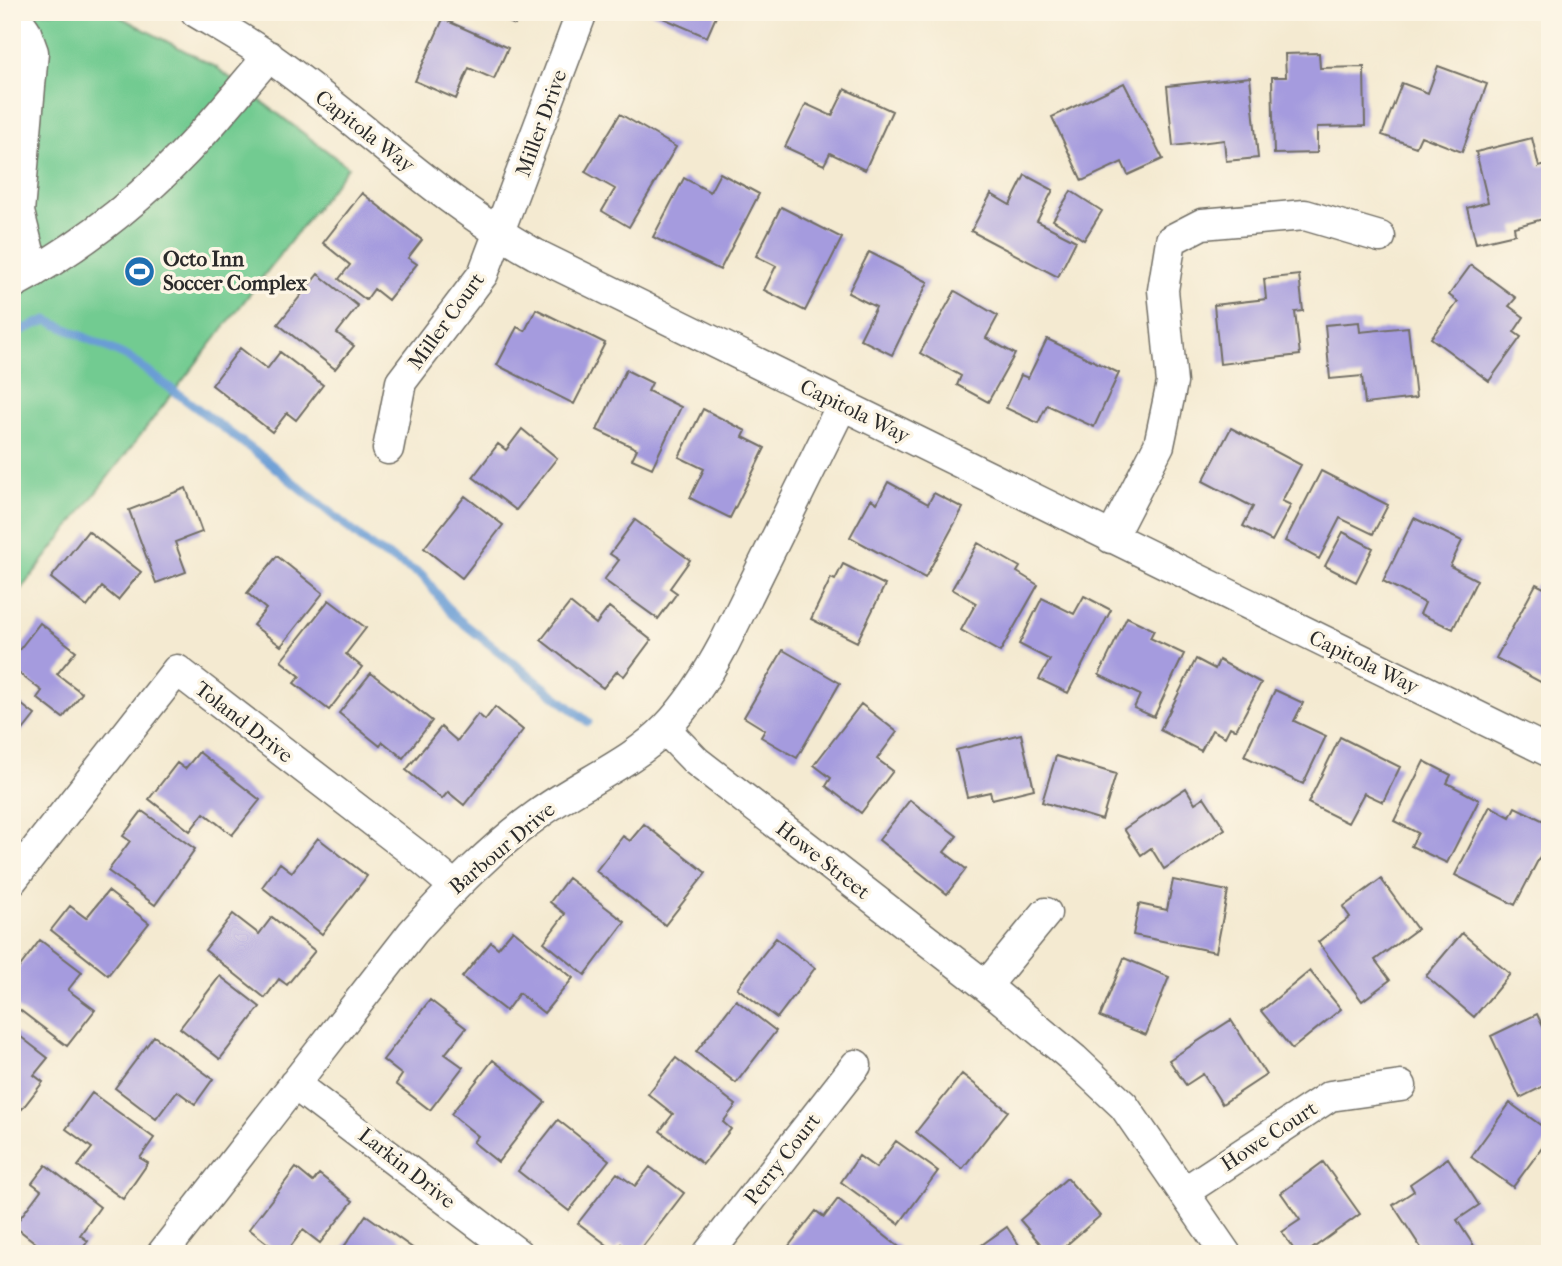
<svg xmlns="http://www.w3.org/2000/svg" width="1562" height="1266" viewBox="0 0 1562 1266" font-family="'IM FELL French Canon',serif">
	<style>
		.green { fill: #72cb91; stroke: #4e7b5e; stroke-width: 2 }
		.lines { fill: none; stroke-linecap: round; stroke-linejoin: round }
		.stream { stroke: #6a9dd5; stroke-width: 9 }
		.building { fill: #a59bde }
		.minor-casing { stroke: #716e65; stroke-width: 33 }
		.minor { stroke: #fff; stroke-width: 30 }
		.labels { text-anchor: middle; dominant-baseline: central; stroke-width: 7; stroke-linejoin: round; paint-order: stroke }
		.street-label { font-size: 21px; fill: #2b2b2b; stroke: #fcf5e5 }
		.poi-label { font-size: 21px; font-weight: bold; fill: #2b2b2b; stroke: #fcf5e5; text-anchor: start }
	</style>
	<rect width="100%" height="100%" fill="#fcf5e5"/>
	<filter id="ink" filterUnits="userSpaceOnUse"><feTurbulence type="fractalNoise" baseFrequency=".0143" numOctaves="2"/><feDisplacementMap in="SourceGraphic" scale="14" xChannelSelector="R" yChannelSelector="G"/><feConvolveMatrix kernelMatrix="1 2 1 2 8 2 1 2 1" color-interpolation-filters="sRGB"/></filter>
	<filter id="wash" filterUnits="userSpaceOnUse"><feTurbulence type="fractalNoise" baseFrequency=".00686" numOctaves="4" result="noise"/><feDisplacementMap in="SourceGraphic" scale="28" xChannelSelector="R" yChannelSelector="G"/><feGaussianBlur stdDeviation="1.57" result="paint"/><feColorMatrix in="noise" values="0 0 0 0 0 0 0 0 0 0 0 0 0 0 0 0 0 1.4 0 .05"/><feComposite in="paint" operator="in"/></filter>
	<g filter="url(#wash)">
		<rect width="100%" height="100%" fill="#f4ead1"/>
		<path class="green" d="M12,12H111L216,67L348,167L12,601Z"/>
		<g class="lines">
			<path class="stream" d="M12,334L47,320L130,358L266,460L373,548L423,576L453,615L588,722"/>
		</g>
		<g id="blocks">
			<path class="building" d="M485,12H521L515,25Z
				M649,12H718L707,37Z
				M443,19L508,48L494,79L469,68L456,99L415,81Z
				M1319,53L1320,68L1364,67L1365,126L1317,127V153L1274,154L1272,77H1286L1285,54Z
				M1438,66L1487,84L1462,152L1421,136L1416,147L1382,135L1402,83L1428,93Z
				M1250,77L1258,158L1226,161L1224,140L1173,146L1167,86Z
				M1124,83L1163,159L1128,175L1122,162L1082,181L1052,117Z
				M845,89L892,111L865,170L830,153L824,165L785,147L806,104L832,116Z
				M620,114L676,147L629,227L602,211L615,189L585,172Z
				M1532,138L1539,167L1550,164V217L1514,227L1515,234L1476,243L1467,208L1488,202L1476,152Z
				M720,173L759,194L720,270L653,237L684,178L710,192Z
				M1025,175L1053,190L1037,221L1076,241L1058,277L971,231L991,194L1010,205Z
				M1071,191L1102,211L1084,240L1053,220Z
				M362,193L422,240L408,258L417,264L388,300L374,289L366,300L339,279L350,265L323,243Z
				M781,207L842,238L805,311L764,290L776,266L756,256Z
				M869,252L928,282L892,355L860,339L876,307L848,293Z
				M1471,265L1516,298L1509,306L1524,317L1514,332L1521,337L1489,381L1431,338L1458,302L1449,295Z
				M318,274L358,306L337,333L354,346L335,369L278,324Z
				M1299,275L1303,311L1295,312L1300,355L1220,364L1214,305L1266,299L1264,279Z
				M955,291L998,316L986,338L1015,354L988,402L957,385L961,376L920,353Z
				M536,309L605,343L574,404L497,365L517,327L525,331Z
				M1359,322L1360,332L1408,327L1416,398L1365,404L1362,376L1330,379L1325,325Z
				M1047,339L1119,373L1094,427L1047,405L1038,423L1006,408L1021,375L1028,378Z
				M240,348L267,369L280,352L323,385L296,420L287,413L272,432L212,385Z
				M626,370L652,383L648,391L681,407L652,468L632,459L637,449L597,430Z
				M703,409L746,431L743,437L765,448L730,518L690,498L704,469L679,457Z
				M1231,428L1301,465L1282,501L1291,505L1272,541L1243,526L1253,507L1203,481Z
				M522,429L557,458L516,510L473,477L498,444L506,450Z
				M1321,471L1388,505L1373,534L1340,518L1319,559L1285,541Z
				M888,482L928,504L934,493L963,508L925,578L850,537L871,499L877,503Z
				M186,488L202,532L175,542L186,572L156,583L129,510Z
				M465,496L503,525L462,578L424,548Z
				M1414,518L1462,541L1450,566L1477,580L1453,629L1420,614L1425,603L1383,581Z
				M635,520L690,560L670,588L677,593L658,619L604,580L619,560L610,554Z
				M88,531L141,572L118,600L102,587L87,607L51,578Z
				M1343,532L1373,548L1356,582L1325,566Z
				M978,543L1020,567L1017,572L1038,585L1000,652L961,630L976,603L952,589Z
				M277,556L323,593L281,646L253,625L266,609L247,593Z
				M843,564L885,585L857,642L811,619L831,578L835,580Z
				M1536,584L1550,591V679L1546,685L1496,658Z
				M1084,596L1111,610L1068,693L1039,679L1050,660L1019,644L1042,598L1074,614Z
				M329,600L366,628L346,654L362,667L329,710L294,683L300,676L281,661Z
				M570,603L596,624L609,607L651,640L624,676L617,671L603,688L541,640Z
				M1127,617L1154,630L1150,638L1184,654L1154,717L1134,708L1140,695L1099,675Z
				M40,623L76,651L57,674L82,693L63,718L37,698L42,691L12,668V659Z
				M783,650L840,683L797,758L761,737L765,730L744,717Z
				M1196,659L1215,669L1219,660L1261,683L1236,730L1230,727L1225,737L1212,730L1201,751L1160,730Z
				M371,673L432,721L403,758L383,742L380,746L339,713Z
				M1275,690L1303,703L1294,721L1326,736L1303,784L1244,756Z
				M12,697L35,715L12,744Z
				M861,704L897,732L877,759L893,771L861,813L826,786L831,778L814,765Z
				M495,707L523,730L464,805L448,792L442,799L406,770L441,727L457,741L478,714L485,720Z
				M1021,734L1034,789L992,799L990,792L967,797L956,750Z
				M1340,737L1400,767L1383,802L1364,793L1348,823L1308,803Z
				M199,752L260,800L232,835L204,813L190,831L149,799L177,763L185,769Z
				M1056,756L1116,774L1102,820L1042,802Z
				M1424,761L1451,775L1447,783L1479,800L1447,863L1411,846L1418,833L1394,821Z
				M1186,788L1195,803L1204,797L1225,829L1164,869L1151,848L1141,855L1124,829Z
				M910,800L957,836L944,852L966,869L947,894L879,840Z
				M1490,806L1510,817L1515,807L1550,824V837L1515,905L1455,875Z
				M142,811L195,849L155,905L108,871L130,841L123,836Z
				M644,824L706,873L665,925L596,871L623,836L630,841Z
				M318,838L367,876L322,934L262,887L280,863L292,872Z
				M568,878L625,922L585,975L544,942L565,914L550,902Z
				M1381,879L1417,929L1375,960L1390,980L1362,1001L1318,942L1350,917L1343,907Z
				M1173,880L1228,891L1216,952L1133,935L1139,904L1167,910Z
				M108,891L149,923L108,975L51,930L70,906L86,918Z
				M233,914L259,934L272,917L315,951L287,985L279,979L265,998L205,950Z
				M513,930L573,978L544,1013L519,993L506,1011L462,977L491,942L498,948Z
				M1462,933L1510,974L1474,1017L1426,976Z
				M776,938L815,968L777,1018L737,988Z
				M40,940L82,972L68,990L95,1010L67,1046L12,1004V977Z
				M1124,958L1169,977L1146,1035L1100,1017Z
				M1310,971L1341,1009L1292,1049L1261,1011Z
				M220,976L260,1007L220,1059L180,1028Z
				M430,1000L466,1028L445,1054L463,1067L430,1110L396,1084L402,1075L383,1060Z
				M736,1000L776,1031L736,1083L696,1052Z
				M1537,1014L1550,1042V1083L1520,1098L1491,1036Z
				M1231,1020L1266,1075L1222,1104L1203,1074L1186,1085L1169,1060Z
				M12,1030L48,1058L34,1075L43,1082L22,1109L12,1101Z
				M154,1036L213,1079L195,1104L177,1091L156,1119L115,1088Z
				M676,1058L736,1105L723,1122L731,1129L703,1164L660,1131L673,1114L648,1094Z
				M493,1060L545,1102L498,1162L473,1142L478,1136L451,1114Z
				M962,1074L1008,1111L962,1169L916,1132Z
				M92,1093L154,1138L140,1158L148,1163L123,1199L78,1166L92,1148L66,1129Z
				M1510,1103L1550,1132V1137L1513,1187L1471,1157Z
				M558,1120L609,1160L569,1211L518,1171Z
				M896,1141L938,1171L899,1224L841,1182L859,1156L876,1168Z
				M1448,1158L1479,1205L1457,1220L1474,1246L1462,1254H1425L1393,1205L1414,1191L1410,1184Z
				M1323,1162L1360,1214L1305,1254H1297L1282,1232L1300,1220L1281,1193Z
				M46,1165L100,1207L80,1235L88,1241L78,1254H50L14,1226L41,1190L32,1183Z
				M650,1167L684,1193L637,1254H633L621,1244L615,1251L578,1223L617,1173L635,1186Z
				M296,1168L313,1182L319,1174L353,1201L320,1243L303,1230L285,1254H281L249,1229Z
				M1067,1178L1100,1216L1056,1254H1049L1020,1220Z
				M838,1199L899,1247L893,1254H797L788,1247L816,1211L824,1217Z
				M366,1215L421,1254H339Z
				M1007,1227L1025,1254H969Z"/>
		</g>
	</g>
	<g filter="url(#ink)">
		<use href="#blocks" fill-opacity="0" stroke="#716e65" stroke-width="2"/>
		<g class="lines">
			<defs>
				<path id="minor" d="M12,12L25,30L33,52L19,212L34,272
					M196,12C221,27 246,41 269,57C359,120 438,200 535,254L1550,752
					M12,284C83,246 148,194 202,134C225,109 246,82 269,56
					M388,449L401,382L483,274L582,12
					M1111,538L1159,445L1172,383L1163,290L1171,240L1202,224L1305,215L1380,237
					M665,729L696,761L986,986L1074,1059L1124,1106L1226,1254
					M12,880L177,670L422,859L454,886
					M986,986L1046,913
					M294,1084L518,1254
					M1184,1192L1330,1096L1401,1086
					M162,1254L413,932C451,890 491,848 537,815C577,785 632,763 666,728C690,703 708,674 724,644L842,405
					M708,1254L856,1065"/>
			</defs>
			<use href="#minor" class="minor-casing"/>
			<use href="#minor" class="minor"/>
		</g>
	</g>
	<defs>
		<symbol id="stadium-disc" viewBox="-11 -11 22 22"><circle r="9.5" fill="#1f6fb2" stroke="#fcf5e5"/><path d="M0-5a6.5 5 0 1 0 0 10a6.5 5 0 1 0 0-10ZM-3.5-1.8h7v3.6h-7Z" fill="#fff"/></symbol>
	</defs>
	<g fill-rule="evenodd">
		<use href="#stadium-disc" x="122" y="254" width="35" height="35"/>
	</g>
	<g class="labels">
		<g class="street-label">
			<text transform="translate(541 123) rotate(-70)">Miller Drive</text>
			<text transform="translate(365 131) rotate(38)">Capitola Way</text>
			<text transform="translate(446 321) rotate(-54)">Miller Court</text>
			<text transform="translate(855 411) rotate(26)">Capitola Way</text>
			<text transform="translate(1364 662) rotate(26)">Capitola Way</text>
			<text transform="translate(244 722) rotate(38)">Toland Drive</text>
			<text transform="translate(502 848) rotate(-40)">Barbour Drive</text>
			<text transform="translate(823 860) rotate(38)">Howe Street</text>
			<text transform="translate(1269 1136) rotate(-33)">Howe Court</text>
			<text transform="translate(782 1159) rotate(-52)">Perry Court</text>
			<text transform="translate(407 1168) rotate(38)">Larkin Drive</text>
		</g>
		<g class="poi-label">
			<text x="163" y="259">Octo Inn<tspan x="163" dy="24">Soccer Complex</tspan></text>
		</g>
	</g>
	<rect width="1562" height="1266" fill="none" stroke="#fcf5e5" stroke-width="42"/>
</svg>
